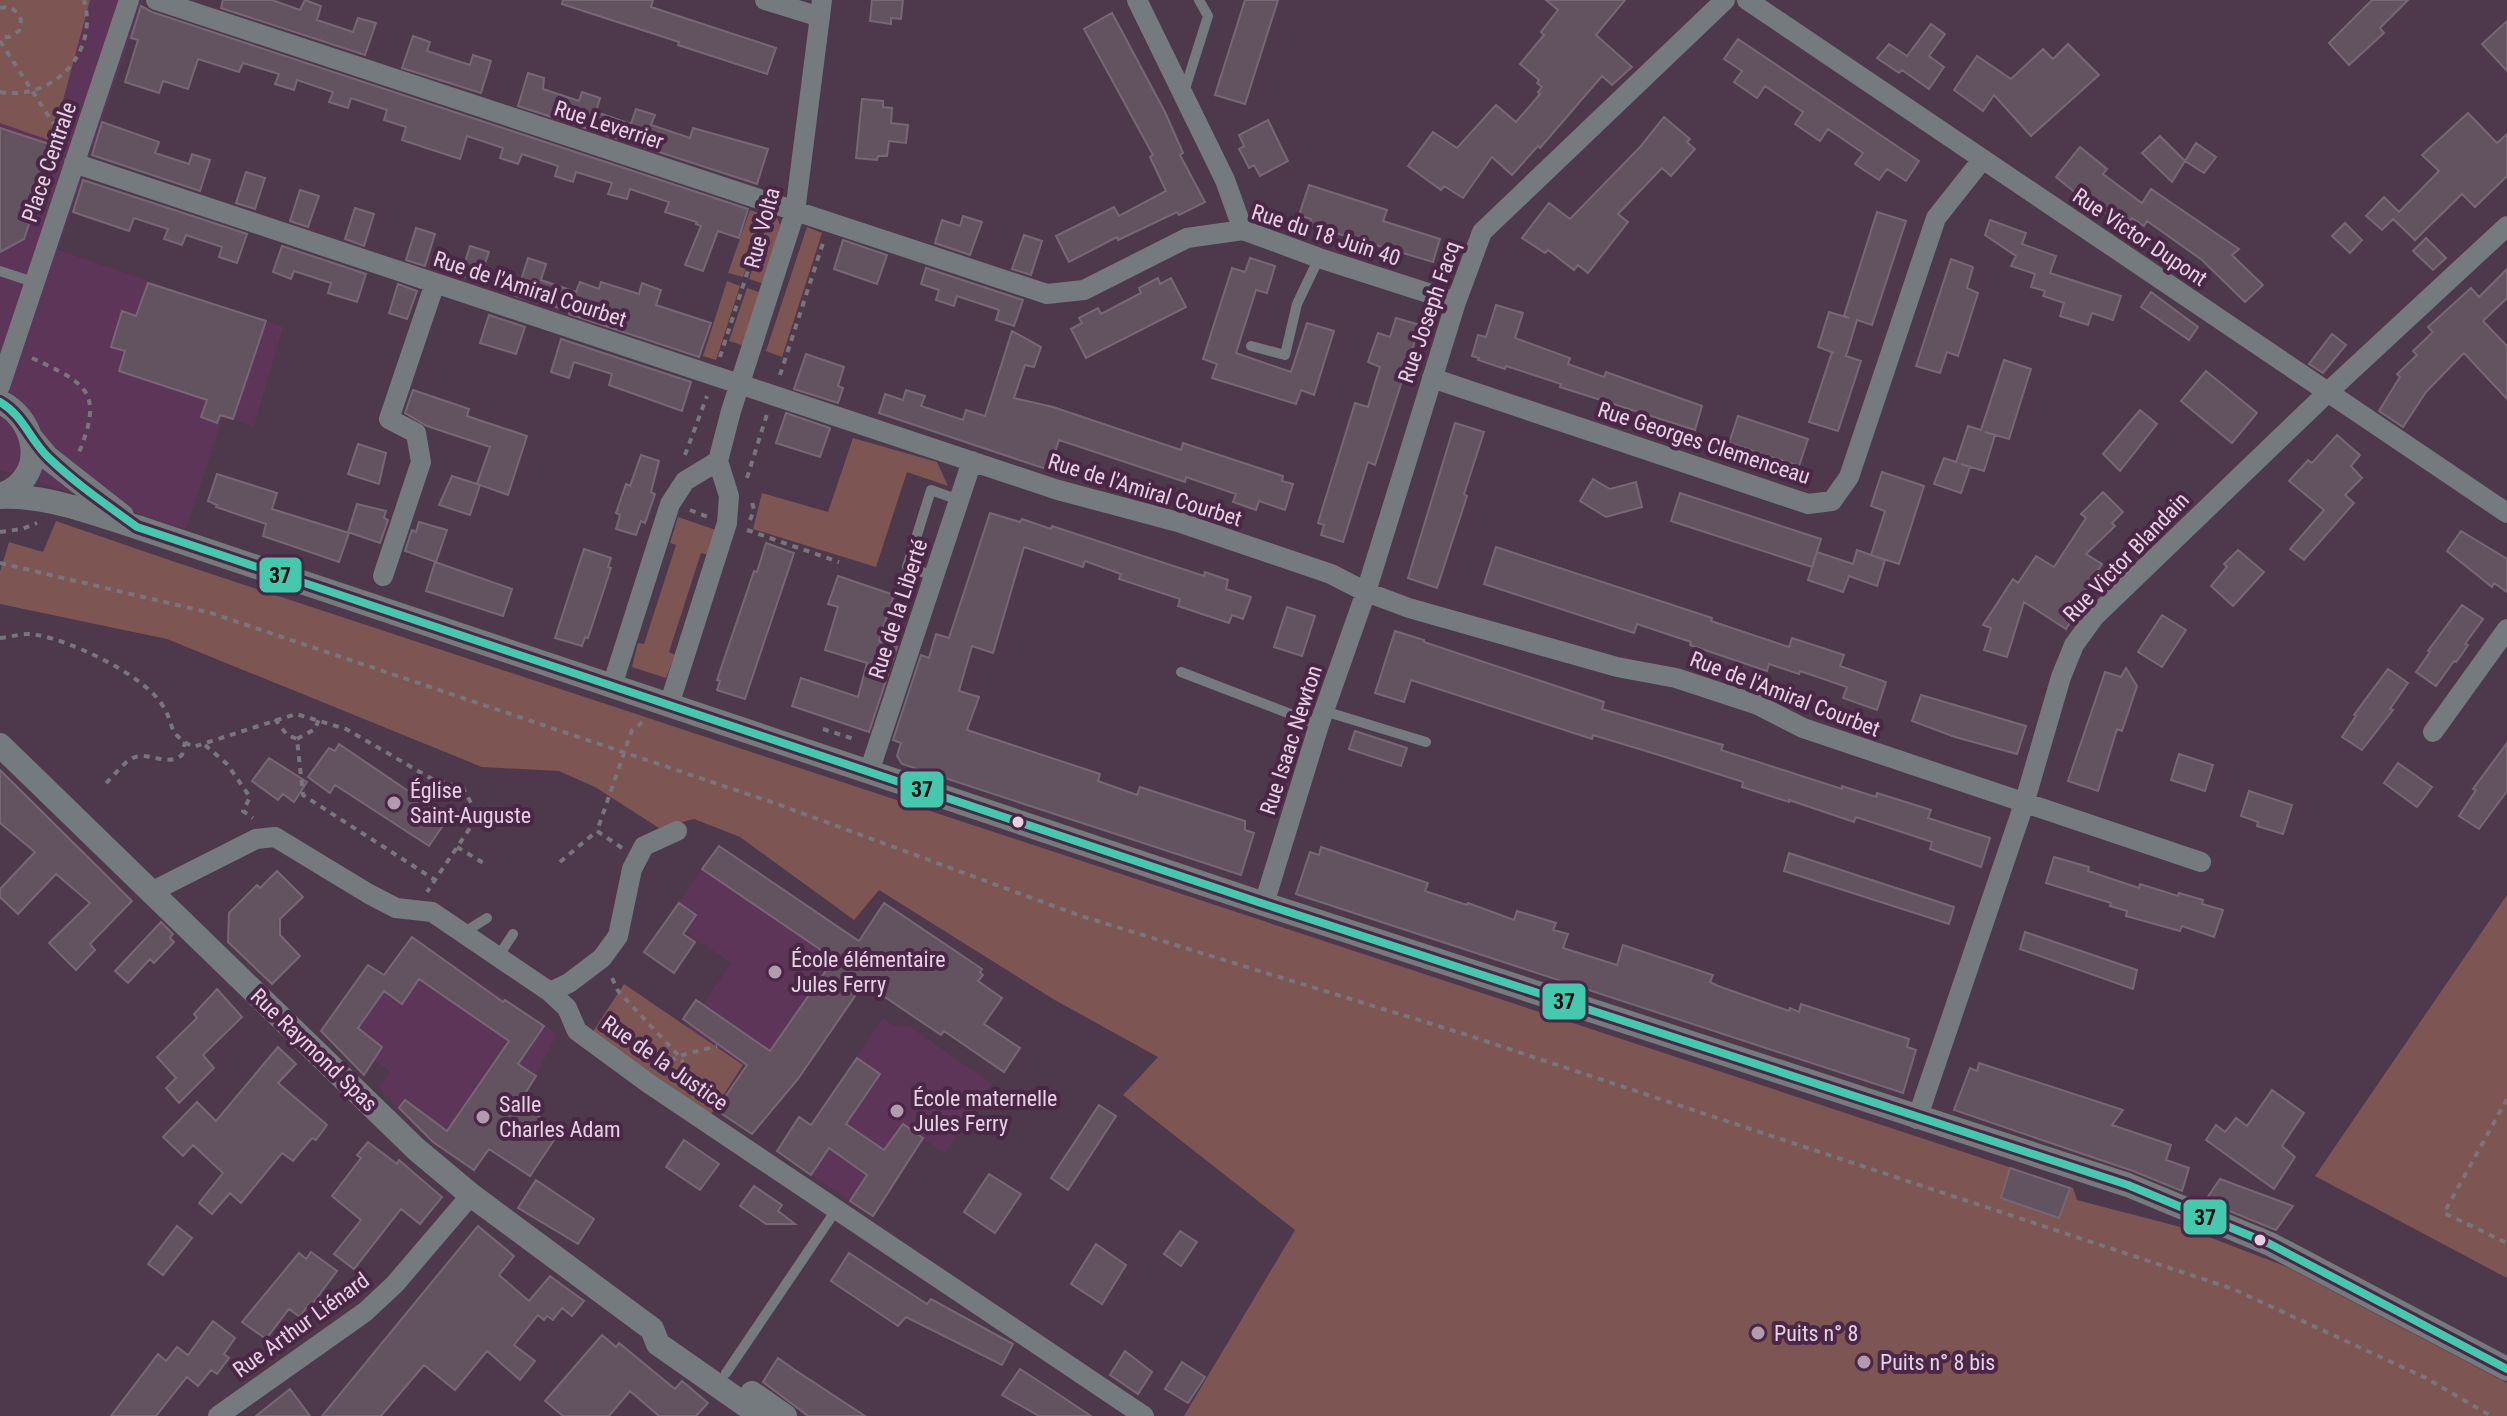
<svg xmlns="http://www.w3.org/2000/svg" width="2507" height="1416" viewBox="0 0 2507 1416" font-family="'Roboto Condensed',sans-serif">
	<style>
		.built { fill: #5d3558 }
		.green { fill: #7d5653 }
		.building { fill: #635361; stroke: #776775; stroke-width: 2 }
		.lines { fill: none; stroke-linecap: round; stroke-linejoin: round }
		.path { stroke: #78757c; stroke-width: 4; stroke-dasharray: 6 6; stroke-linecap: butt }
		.service { stroke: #757a7e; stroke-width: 10 }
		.minor { stroke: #757a7e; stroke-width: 20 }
		.tertiary { stroke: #757a7e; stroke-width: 24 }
		.bus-1-casing { stroke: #4a2746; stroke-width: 14 }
		.bus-1 { stroke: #44c9ae; stroke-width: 8 }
		.poi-dot { fill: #b19bae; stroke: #4a2746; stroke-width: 3 }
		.bus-dot { fill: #e7d0e4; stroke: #4a2746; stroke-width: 3 }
		.labels { text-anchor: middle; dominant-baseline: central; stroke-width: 8; stroke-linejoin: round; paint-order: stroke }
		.street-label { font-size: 22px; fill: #e7d0e4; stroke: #4a2746 }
		.poi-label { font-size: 22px; fill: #e7d0e4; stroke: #4a2746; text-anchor: start }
		.line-badge { stroke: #4a2746; stroke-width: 3 }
		.pale-badge-label { font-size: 22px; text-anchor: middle; font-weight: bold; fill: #111 }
	</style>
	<rect width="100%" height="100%" fill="#4d394b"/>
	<path class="built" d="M0,0H143L58,250L283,327L254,427L223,416L186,529L0,470Z
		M719,846L850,936L819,980L851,1002L787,1094L687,1029L731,963L667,919Z
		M412,937L557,1034L536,1076L500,1053L437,1147L378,1088L390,1072L374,1060L382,1047L358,1028L399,967L394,962Z
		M883,1018L894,1026L910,1027L992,1084L945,1153L923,1139L873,1216L788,1159Z"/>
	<path class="green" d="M0,0H90L52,141L0,123Z
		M750,210L764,215L743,277L728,273Z
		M770,216L777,218L780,225L765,284L749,279Z
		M807,227L822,233L782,357L766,351Z
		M727,281L740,286L716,360L703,356Z
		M747,288L762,293L745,346L729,341Z
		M853,438L937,462L948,486L907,472L876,567L753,529L762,493L828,512Z
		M678,517L716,530L708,555L701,553L669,652L675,655L666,678L632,667L638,643L644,644L676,545L670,543Z
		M56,521L172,561L2073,1188L2077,1200L2188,1229L2287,1267L2507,1383V1416H1184L1295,1230L1123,1095L1158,1057L1053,999L879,890L854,920L740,837L694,819L659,828L595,787L559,771L482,767L167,639L0,604V572L9,542L43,552Z
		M2507,895V1278L2315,1176Z
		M624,984L743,1065L711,1114L592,1033Z"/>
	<path class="building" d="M223,0H272L300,10L305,0L321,6L317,20L353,32L358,18L376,23L365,55L221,8Z
		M563,0H653L651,7L776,48L767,74L678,45L679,42L562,4Z
		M872,0H903L901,19L891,18V24L870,21Z
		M1245,0H1278L1245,104L1215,95Z
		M1546,0H1625L1596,35L1632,67L1612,85L1602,76L1540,148L1538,146L1512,175L1492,157L1463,198L1444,186L1441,190L1408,166L1433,132L1457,148L1496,105L1516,122L1540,94L1538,92L1542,87L1537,83L1539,80L1520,64L1544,35L1541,32L1558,10Z
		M2372,0H2408L2380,28L2384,33L2349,65L2329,43Z
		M141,6L152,12L748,209L739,238L718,231L703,271L685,265L701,226L696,224L697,222L665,212L669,202L630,189L627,199L608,194L612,183L576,172L573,182L555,176L558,166L522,154L518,164L500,158L503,148L467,136L460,159L402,140L406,127L384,120L387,110L351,98L348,108L329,102L333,92L297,80L294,90L275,84L279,74L243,63L239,72L198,59L188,89L163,81L159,93L125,82L138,40L131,38Z
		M1112,13L1165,112L1183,153L1180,155L1205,202L1179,215L1177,212L1118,240L1117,237L1069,262L1056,236L1114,207L1119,216L1166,191L1150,157L1153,155L1084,29Z
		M2507,21V71L2482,44Z
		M1931,24L1945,34L1929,56L1944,67L1929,89L1902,70L1899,73L1877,58L1889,44L1907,56Z
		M413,36L430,42L427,51L470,65L473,55L491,61L481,93L402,68Z
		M1738,39L1919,161L1906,181L1887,169L1879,180L1855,164L1863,153L1828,129L1820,141L1795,124L1803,112L1765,86L1757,98L1734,82L1742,71L1724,59Z
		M2068,44L2099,75L2031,136L1994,95L1983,111L1954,90L1977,56L2011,79L2043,49L2053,59Z
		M528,73L544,78L543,89L579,101L582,92L600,98L596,112L631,124L636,109L655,115L651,125L690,138L693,128L768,149L757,184L518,106Z
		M862,99L883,101V107L892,108L891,123L908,125L906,143L889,141L887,156H878L877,160L856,158Z
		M2468,113L2497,143L2507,134V176L2475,207L2462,194L2415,240L2393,219L2382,230L2366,216L2384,197L2399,212L2439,171L2422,155Z
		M1664,117L1690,139L1687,142L1695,149L1671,176L1662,168L1618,214L1628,222L1588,273L1578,265L1574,270L1548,250L1545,253L1522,238L1549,203L1570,219L1640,147Z
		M1268,120L1288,161L1260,176L1254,165L1249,168L1244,158L1239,149L1244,146L1239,135Z
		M102,122L159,142L155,153L189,164L192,154L210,160L200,191L92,155Z
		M0,128L55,146L24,239L0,252Z
		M2160,136L2185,161L2172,182L2142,153Z
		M2196,143L2216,157L2204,173L2185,161Z
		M2080,147L2107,169L2103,174L2142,203L2151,189L2239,249L2232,255L2263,285L2245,302L2202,260L2147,221L2144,226L2132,218L2126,226L2082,198L2056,177Z
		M246,172L265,178L255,209L236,203Z
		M83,180L247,234L237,263L219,257L222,247L186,235L182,245L164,239L168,229L134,218L129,231L73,212Z
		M1309,185L1387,210L1383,221L1440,239L1433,262L1309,225L1311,219L1299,215Z
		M300,190L319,196L308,227L290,221Z
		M355,208L374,214L364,246L345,239Z
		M1877,212L1906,221L1872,325L1857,320L1846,356L1861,361L1838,431L1809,422L1832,352L1834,353L1818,347L1829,312L1849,318L1844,316Z
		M963,216L982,222L970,255L935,243L942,220L960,226Z
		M1990,220L2026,233L2022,244L2056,256L2050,273L2121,296L2113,320L2092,313L2088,325L2060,316L2064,303L2043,296L2045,291L2031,287L2035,274L2011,266L2016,256L1985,235Z
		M2345,223L2362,240L2350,253L2332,236Z
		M416,228L435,234L425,266L406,260Z
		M1024,235L1042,241L1031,275L1012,269Z
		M2426,238L2446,258L2433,270L2413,251Z
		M843,240L887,255L877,284L834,269Z
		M282,246L366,274L357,302L328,293L331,283L294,271L291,279L273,272Z
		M470,246L489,252L479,281L461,275Z
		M528,258L546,264L541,280L576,292L580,282L599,289L601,282L639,294L642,283L661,290L656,305L711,323L699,357L569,314L570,311L516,296Z
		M1250,258L1275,266L1267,293L1256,290L1236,353L1291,372L1307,323L1334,331L1314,395L1301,390L1296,404L1212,378L1217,364L1203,359L1232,268L1245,272Z
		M1951,259L1973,267L1967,288L1978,293L1958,356L1947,352L1940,373L1916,366Z
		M926,268L1023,300L1014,326L996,320L999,310L957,296L954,306L936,300L939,290L921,284Z
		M2507,269V298L2483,321L2507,346V399L2464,353L2426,392L2403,427L2379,411L2400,377L2397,374L2417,355L2413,351L2433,332L2428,327L2471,288L2479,297Z
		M1158,278L1160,284L1171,278L1186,307L1086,358L1071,329L1082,323L1079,318L1098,308L1101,314L1122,303L1141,293L1139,288Z
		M148,283L266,321L233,419L220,415L217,423L201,417L207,400L119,371L125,351L111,347L122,311L136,316Z
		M398,284L417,291L407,319L389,313Z
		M2151,292L2198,327L2189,340L2141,307Z
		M1496,305L1523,313L1515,338L1570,358L1568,364L1604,377L1606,372L1702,406L1695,430L1560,387L1561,384L1506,366L1505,369L1478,360L1479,358L1472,356L1478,335L1486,337Z
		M489,315L525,327L516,354L480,343Z
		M1396,318L1420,325L1375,465L1368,462L1343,542L1321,535L1324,525L1318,523L1355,403L1368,407L1374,386L1380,367L1368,362L1378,333L1390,337Z
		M1012,331L1041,347L1034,367L1025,365L1014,398L1053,407L1181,450L1183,443L1283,476L1282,481L1293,484L1285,510L1259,501L1256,510L1233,502L1236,494L1186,477L1185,482L1059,440L1049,470L879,413L885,394L903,400L906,390L925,396L921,406L963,420L966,410L985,416Z
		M2332,334L2346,345L2323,373L2309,364Z
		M561,339L691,382L682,411L609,385L612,374L574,362L569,378L551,372Z
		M806,354L844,367L838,386L843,388L838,403L794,389Z
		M2004,360L2031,369L2009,439L1985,432L1995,435L1984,471L1961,464L1970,467L1961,493L1934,484L1944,458L1956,462L1968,426L1981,430Z
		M2206,371L2257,413L2232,443L2181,401Z
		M413,390L469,409L467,416L527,436L508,495L477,484L490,447L427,426L405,413Z
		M2140,410L2157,424L2120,471L2103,454Z
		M786,413L830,428L820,457L776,443Z
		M1738,416L1808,439L1799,466L1729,443Z
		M1455,423L1484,432L1464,494L1467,496L1437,588L1408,578Z
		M2337,435L2360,455L2351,466L2362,478L2345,495L2354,503L2304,560L2290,549L2324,510L2289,481L2308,460L2312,463Z
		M358,444L386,453L379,484L348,474Z
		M641,455L659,461L651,492L655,494L645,523L641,521L636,535L616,529L620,515L616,513L626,484L630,486Z
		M1882,472L1924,486L1899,564L1871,555L1885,511L1871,506Z
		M217,474L277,493L272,509L349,533L339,562L263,536L266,524L216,507L217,505L208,501Z
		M452,476L480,485L470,515L439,505Z
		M1593,479L1610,489L1636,482L1642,507L1606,517L1580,501Z
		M2103,492L2123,512L2112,523L2115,526L2086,554L2102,564L2082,595L2086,597L2066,629L2024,602L2007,657L1984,650L1991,628L1983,625L2013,579L2018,583L2036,556L2054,567L2086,518L2081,514Z
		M1680,493L1821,539L1812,567L1671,521Z
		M357,504L386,511L384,518L388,520L380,543L348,532Z
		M990,513L1020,522L1022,519L1051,529L1052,526L1204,576L1205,572L1228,580L1226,589L1251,597L1243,619L1232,615L1229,623L1178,606L1180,599L1119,579L1121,574L1085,561L1083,567L1024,547L993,653L972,646L959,691L979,697L967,730L1100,774L1098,781L1137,795L1140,787L1245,821V830L1254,833L1241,875L902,764L897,756L901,743L893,740L921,655L929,658L936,634L949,638Z
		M419,522L447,530L436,562L405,551L412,530L416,532Z
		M2461,531L2507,559V592L2494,583L2492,587L2447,551Z
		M766,543L794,553L745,699L717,690L720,681L717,680L754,571L757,572Z
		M1496,547L1712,618L1711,621L1789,647L1792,638L1844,655L1840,666L1886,682L1877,710L1843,698L1847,687L1800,671L1799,674L1769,664L1767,671L1690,645L1691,642L1637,624L1634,633L1484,584Z
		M584,549L611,558L608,567L611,568L588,638L585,637L582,646L555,638Z
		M1857,550L1885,560L1877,586L1849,576L1843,592L1808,580L1817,552L1853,564Z
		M2238,550L2264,572L2233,606L2211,586L2227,567L2224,564Z
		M435,562L512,589L503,616L426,591Z
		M838,576L894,595L879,641L897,647L869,732L792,706L801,678L858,697L867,663L825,650L838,607L828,604Z
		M2462,605L2483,619L2465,644L2468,645L2462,654L2456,662L2454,661L2436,686L2416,672L2430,652L2428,651Z
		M1287,607L1315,616L1302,656L1274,647Z
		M2162,615L2186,630L2162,667L2138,652Z
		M1395,631L1424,640V642L1604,702L1602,709L1723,745L1721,750L1842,789V786L1876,797L1877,793L1931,810L1928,818L1990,838L1981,867L1930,849L1932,842L1856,817L1854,822L1789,800V802L1742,787L1743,782L1659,755L1593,735L1592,739L1411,680L1404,702L1375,693Z
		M2126,668L2137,686L2122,731L2117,729L2098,791L2068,781L2105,672L2121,677Z
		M2388,669L2408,683L2390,709L2393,710L2362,750L2342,737L2356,716L2354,715Z
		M1921,695L2026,726L2017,754L1955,737L1912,721Z
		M1355,731L1407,748L1401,766L1349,749Z
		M2507,743V791L2479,829L2459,816L2476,790L2473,789Z
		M339,744L448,818L429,846L335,785L330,793L308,777L329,748L335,751Z
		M2179,754L2213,765L2205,791L2171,780Z
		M269,758L307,782L294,802L283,794L278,800L252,781Z
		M2398,763L2432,787L2417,807L2384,783Z
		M0,770L132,901L90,944L95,950L76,970L49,943L90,903L56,874L18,914L0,897V889L35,852L0,823Z
		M2249,791L2292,805L2283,834L2257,826L2258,822L2241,816Z
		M719,846L859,941L884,903L982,969L980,972L983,975L978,981L1002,998L984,1024L1020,1048L1004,1072L944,1031L941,1035L864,983L798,1079L752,1134L716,1110L747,1065L683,1019L696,1000L770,1051L834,959L702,869Z
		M1321,847L1428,883L1425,891L1467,905L1468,903L1514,920L1517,911L1556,923L1553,930L1568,934L1563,948L1617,965L1623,945L1713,975L1710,982L1718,986L1789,1011L1790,1008L1799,1012L1801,1004L1909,1039L1907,1047L1916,1050L1903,1093L1296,894L1310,852L1319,855Z
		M1789,853L1954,907L1949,924L1784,871Z
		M2054,857L2089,867L2088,871L2139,888L2140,884L2178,896L2179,893L2203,900L2202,904L2223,910L2214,937L2182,926L2180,931L2126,916L2127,911L2110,906L2111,903L2046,883Z
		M277,871L303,897L280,919V935L300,956L272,984L228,942L229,913L257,885L260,888Z
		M679,903L696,915L683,934L695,942L674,973L644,952Z
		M161,922L173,934L170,938L174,942L154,963L150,959L128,983L115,971Z
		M2025,932L2137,970L2133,989L2020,949Z
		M412,937L503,1002L505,1000L544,1026L518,1064L536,1076L519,1103L560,1131L530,1176L489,1149L474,1170L433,1142L399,1108L405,1100L447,1131L509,1041L419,979L402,1004L384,991L358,1028L382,1047L364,1075L321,1031L368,965L384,975Z
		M217,989L242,1017L203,1055L214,1068L179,1103L166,1088L176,1078L157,1057L197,1018L194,1014Z
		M278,1047L296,1064L278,1083L327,1125L316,1140L312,1138L293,1161L282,1153L241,1203L230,1193L212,1214L199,1203L223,1173L193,1145L183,1156L163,1137L197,1102L216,1121Z
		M857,1058L880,1074L846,1124L884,1150L903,1124L923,1138L873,1216L850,1201L867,1175L829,1148L811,1175L777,1151L799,1117L811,1125Z
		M1979,1063L2123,1110L2112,1125L2171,1145L2166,1160L2189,1168L2182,1191L2133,1171L1954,1110L1970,1068L1977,1071Z
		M2272,1090L2304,1113L2282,1146L2295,1157L2274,1189L2206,1140L2216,1125L2225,1132L2236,1118L2247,1126Z
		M1099,1105L1116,1116L1068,1190L1051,1178Z
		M684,1140L719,1164L700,1190L666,1167Z
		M368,1142L397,1164L399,1160L442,1197L420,1224L401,1209L354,1269L334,1254L361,1220L332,1196L361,1158L357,1155Z
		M2010,1168L2070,1188L2059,1218L2001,1198Z
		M989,1174L1021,1194L995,1233L964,1212Z
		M2220,1179L2293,1206L2276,1230L2205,1201Z
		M536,1180L594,1219L578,1244L518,1208Z
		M754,1186L782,1205L778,1211L795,1224H766L740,1206Z
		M177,1226L192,1238L163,1275L148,1264Z
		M478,1226L514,1256L499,1275L529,1301L550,1276L584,1301L572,1316L562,1308L553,1320L547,1316L544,1320L538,1315L514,1345L535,1361L520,1380L487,1351L455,1390L424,1365L381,1416H322Z
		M1180,1231L1197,1242L1181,1266L1164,1254Z
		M1096,1244L1126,1265L1102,1304L1071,1284Z
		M311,1252L337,1271L310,1307L308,1305L300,1317L289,1309L266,1339L242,1322L299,1253L306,1259Z
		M849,1253L927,1304L931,1299L1013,1344L1002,1365L906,1317L898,1326L831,1281Z
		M213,1321L235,1338L224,1354L229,1358L217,1374L211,1370L198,1386L187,1377L156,1416H111L158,1354L166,1361L177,1347L188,1355Z
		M602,1335L616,1347L619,1343L675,1389L682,1381L708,1403L696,1416H659L630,1391L609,1416H563L545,1401Z
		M1125,1351L1152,1372L1138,1394L1110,1375Z
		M778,1358L795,1370L865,1416H808L763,1382Z
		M1182,1362L1205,1377L1188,1403L1165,1389Z
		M1020,1369L1049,1388L1091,1416H1039L1002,1395Z
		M290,1389L310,1416H256Z"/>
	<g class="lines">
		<path class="path" d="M0,8C11,5 16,10 21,20L19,31L9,37H0
			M0,41L53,123L68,125
			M0,92C54,101 99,52 84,0
			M720,357L764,221
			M32,358C88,384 104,392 78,455
			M780,375L823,243
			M685,455L707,396
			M747,478L767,414
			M690,510L708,517
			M750,520L754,510L752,502
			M747,530L839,562
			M0,532L22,529L37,523
			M0,563L211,613L777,804L1078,915L1461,1033L2233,1289L2426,1378L2491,1416
			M0,638C11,637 26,632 37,635C72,641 141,674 161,703C176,725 165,732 193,747L296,714L346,729L432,779L463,788L478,816L427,892
			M275,719L287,735L297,739L303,795L435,880
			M823,729L857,740
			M297,739L315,729L319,719
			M205,745L227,764L250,797L243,811L253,818
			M106,783C114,776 122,764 131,759C147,749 166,768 182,755L185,742
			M457,847L485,864
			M622,848L597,831L632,730L643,722
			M560,862L597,831
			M612,978L618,991L679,1056L702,1093
			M660,1067L679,1056L717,1046
			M2507,1099L2444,1213L2507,1243"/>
		<path class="service" d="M1184,92L1208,16L1199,0
			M0,271L33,282
			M1251,346L1285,355L1297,304L1319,258
			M934,576L907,567L931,490L959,500
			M1181,672L1319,725
			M1324,711L1426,742
			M463,933L487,918
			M498,957L513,934
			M726,1373L836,1210"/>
		<path class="minor" d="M156,0L1047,294L1084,290L1187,238L1243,230L1319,258L1456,302
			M765,0L820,17
			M1137,0L1225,180L1243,230
			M1747,0L2507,513
			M74,163L1058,490L1178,522L1331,574L1366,592L1409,608L1617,667L1676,678L1758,705L1803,728L2201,862
			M1432,378L1808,504L1832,501L1849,477L1936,218L1982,160
			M0,386L129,0
			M718,461L731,411L795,212L822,0
			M383,576L421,462L416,433L389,419L435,283
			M612,686L670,504L685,481L718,461L729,496L727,523L669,705
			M2433,732L2507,629
			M869,772L972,461
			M153,895L161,887L256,839L275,837L369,894L396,908L432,912L550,992L567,1008L577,1031L648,1083L1144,1416
			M1264,904L1319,725L1366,592L1456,302L1482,232L1725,0
			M550,992L569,983L602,958L618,936L632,869L644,846L677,831
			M1917,1119L2024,804L2061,677L2074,645L2095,616L2328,392L2507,226
			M218,1416L365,1312L395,1284L471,1195"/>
		<path class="tertiary" d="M0,402C31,416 46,461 17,486C12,490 5,493 0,496
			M32,439L47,457L122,516
			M0,497C48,495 91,513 137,527L1264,904L2128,1185L2270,1244L2507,1369
			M0,745L416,1149L471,1195L652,1329L658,1344L761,1416
			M752,1393L785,1416"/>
		<defs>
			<path id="bus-1" d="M0,402C23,415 30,440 49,458C76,484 107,505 137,527L1264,904L2128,1185L2270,1244L2507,1369"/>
		</defs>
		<use href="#bus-1" class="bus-1-casing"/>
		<use href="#bus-1" class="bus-1"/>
	</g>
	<g class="poi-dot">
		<circle cx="394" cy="803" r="8"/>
		<circle cx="775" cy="972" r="8"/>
		<circle cx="897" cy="1111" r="8"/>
		<circle cx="483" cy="1117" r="8"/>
		<circle cx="1758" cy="1333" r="8"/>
		<circle cx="1864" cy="1362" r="8"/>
	</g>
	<g class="bus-dot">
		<circle cx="1018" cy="822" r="7"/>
		<circle cx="2260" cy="1240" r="7"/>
	</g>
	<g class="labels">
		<g class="street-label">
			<text transform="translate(609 125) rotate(18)">Rue Leverrier</text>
			<text transform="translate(49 162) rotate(-71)">Place Centrale</text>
			<text transform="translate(762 228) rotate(-75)">Rue Volta</text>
			<text transform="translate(1326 235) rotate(18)">Rue du 18 Juin 40</text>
			<text transform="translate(2140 237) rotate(34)">Rue Victor Dupont</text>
			<text transform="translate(530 289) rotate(18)">Rue de l'Amiral Courbet</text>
			<text transform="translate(1429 312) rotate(-71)">Rue Joseph Facq</text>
			<text transform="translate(1704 443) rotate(18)">Rue Georges Clemenceau</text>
			<text transform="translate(1145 490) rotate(17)">Rue de l'Amiral Courbet</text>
			<text transform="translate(2126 557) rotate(-46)">Rue Victor Blandain</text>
			<text transform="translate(898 609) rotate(-72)">Rue de la Liberté</text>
			<text transform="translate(1785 694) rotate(21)">Rue de l'Amiral Courbet</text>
			<text transform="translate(1291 740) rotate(-72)">Rue Isaac Newton</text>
			<text transform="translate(314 1050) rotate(44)">Rue Raymond Spas</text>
			<text transform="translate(665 1063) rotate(35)">Rue de la Justice</text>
			<text transform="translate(301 1325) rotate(-36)">Rue Arthur Liénard</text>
		</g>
		<g class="poi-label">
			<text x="410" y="790">Église<tspan x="410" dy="25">Saint-Auguste</tspan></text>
			<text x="791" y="959">École élémentaire<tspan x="791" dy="25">Jules Ferry</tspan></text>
			<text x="913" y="1098">École maternelle<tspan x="913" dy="25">Jules Ferry</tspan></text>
			<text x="499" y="1104">Salle<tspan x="499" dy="25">Charles Adam</tspan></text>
			<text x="1774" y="1333">Puits n° 8</text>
			<text x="1880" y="1362">Puits n° 8 bis</text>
		</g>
	</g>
	<g class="line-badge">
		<rect x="258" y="556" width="45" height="38" rx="8" fill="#44c9ae"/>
		<rect x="899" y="770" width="46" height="39" rx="8" fill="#44c9ae"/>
		<rect x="1541" y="982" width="46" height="39" rx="8" fill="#44c9ae"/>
		<rect x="2182" y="1198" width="46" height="38" rx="8" fill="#44c9ae"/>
	</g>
	<g class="pale-badge-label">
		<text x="280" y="583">37</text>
		<text x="922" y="797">37</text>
		<text x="1564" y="1009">37</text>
		<text x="2205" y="1225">37</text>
	</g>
</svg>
